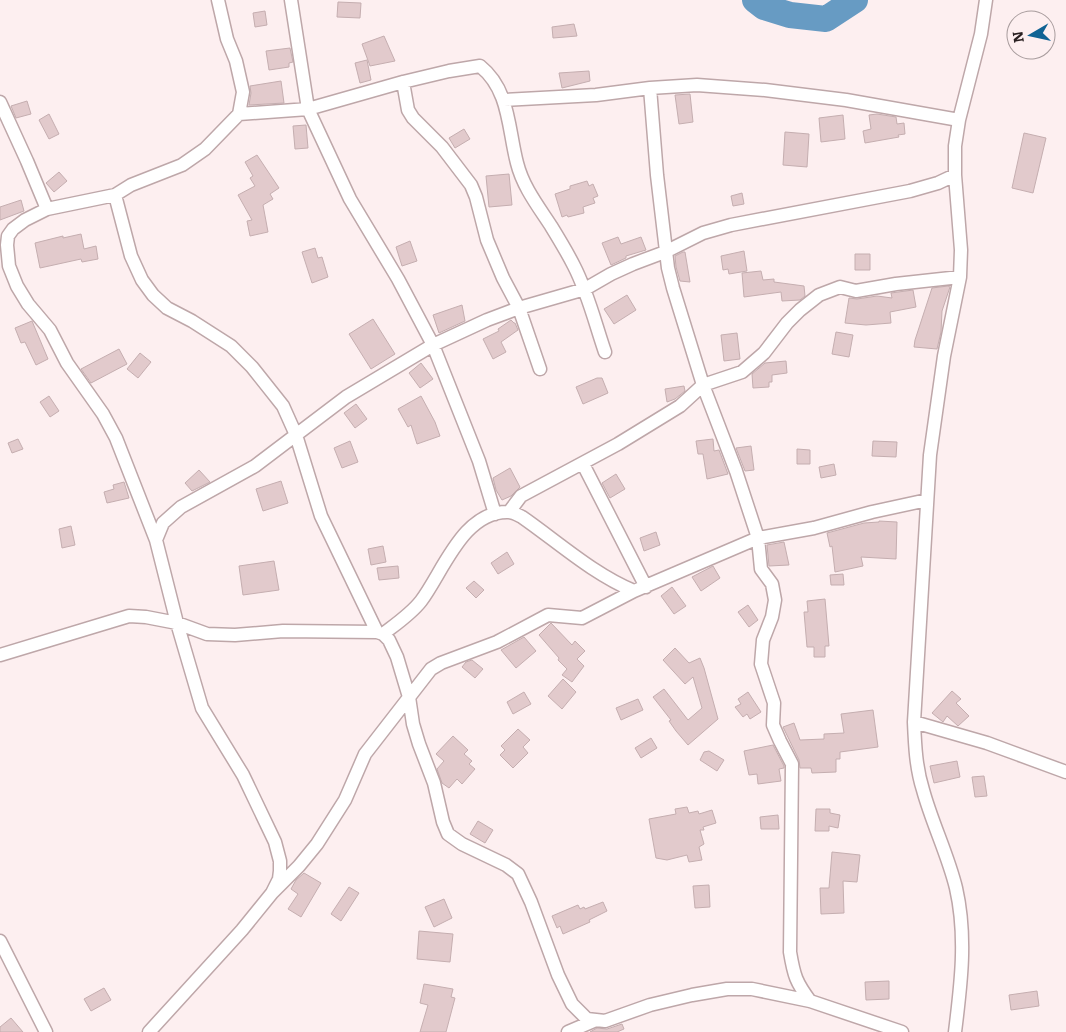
<svg xmlns="http://www.w3.org/2000/svg" width="1066" height="1032" viewBox="0 0 1066 1032" font-family="Literata,serif">
	<style>
		.lines { fill: none; stroke-linecap: round; stroke-linejoin: round }
		.river { stroke: #679bc3; stroke-width: 26 }
		.building { fill: #e2cacc; stroke: #c5aeb0 }
		.minor-casing { stroke: #bea7a9; stroke-width: 15 }
		.minor { stroke: #fff; stroke-width: 12 }
	</style>
	<rect width="100%" height="100%" fill="#fdeff0"/>
	<g class="lines">
		<path class="river" d="M755,0L764,7L790,15L826,19L855,0"/>
	</g>
	<path class="building" d="M338,2L361,3L360,18L337,17Z
		M265,11L267,25L255,27L253,13Z
		M574,24L577,36L553,38L552,27Z
		M384,36L395,61L370,66L362,44Z
		M290,48L293,62L289,63V67L269,70L266,51Z
		M367,60L371,80L360,83L355,63Z
		M589,71L590,81L562,88L559,73Z
		M281,81L284,103L249,105L251,93L250,86Z
		M690,94L693,122L679,124L675,95Z
		M27,101L31,114L16,118L11,106Z
		M49,114L59,134L49,139L39,120Z
		M877,114L896,117L897,124L904,123L905,134L898,135L899,137L865,143L863,131L871,129L869,115Z
		M843,115L845,139L821,142L819,118Z
		M306,125L308,148L295,149L293,126Z
		M464,129L470,139L455,148L449,138Z
		M785,132L809,134L807,167L783,165Z
		M1024,133L1046,138L1033,193L1012,188Z
		M257,155L279,188L270,194L273,199L263,205L268,232L250,236L247,221L252,220L238,195L255,186L250,178L253,176L245,162Z
		M59,172L67,181L54,192L46,183Z
		M509,174L512,205L489,207L486,176Z
		M587,181L589,186L593,184L598,196L593,198L595,203L583,207L584,213L568,217L567,215L562,217L555,194L570,189V186Z
		M742,193L744,204L733,206L731,196Z
		M21,200L24,211L0,220V207Z
		M81,234L84,249L96,246L98,259L82,262L81,259L40,268L35,243L63,236V238Z
		M618,237L621,244L641,237L646,250L626,256V258L611,265L602,243Z
		M410,241L417,261L402,266L396,247Z
		M315,248L318,258L322,257L328,277L312,283L302,252Z
		M744,251L747,271L729,274L728,269L723,270L721,256Z
		M683,252H685L690,282L680,281L676,267L675,256Z
		M855,254H870V270H855Z
		M761,271L763,280L774,279V282L804,286L805,296L800,300L782,301L781,292L744,297L742,273Z
		M948,286L950,287L942,311L941,332L937,349L914,347L915,340L932,288Z
		M913,290L916,307L890,312L891,323L866,325L845,323L849,298L857,299L877,296L892,298L891,293Z
		M627,295L636,310L614,324L604,309Z
		M462,305L465,321L439,333L433,315Z
		M373,319L395,354L371,369L349,334Z
		M511,320L514,323H515L518,330L501,342L506,352L493,359L483,339L499,331L498,329Z
		M32,321L48,359L36,365L25,342L21,343L15,328Z
		M836,332L853,335L849,357L832,354Z
		M737,333L740,359L724,361L721,335Z
		M119,349L127,364L91,383L81,369Z
		M140,353L151,362L138,378L127,369Z
		M786,361L787,373L772,375V382H769V387L753,388L752,374L765,363Z
		M421,363L433,379L420,388L409,373Z
		M597,378H602L608,393L583,404L576,387Z
		M684,386L685,391L675,399L667,402L665,389Z
		M49,396L59,411L50,417L40,402Z
		M421,396L435,422L440,436L417,444L411,425L408,427L398,409Z
		M356,404L367,419L355,428L344,413Z
		M18,439L23,449L12,453L8,443Z
		M713,439L714,451L719,450L728,474L707,479L703,454H698L696,441Z
		M350,441L358,462L342,468L334,448Z
		M873,441L897,442L896,457L872,456Z
		M751,446L754,470L745,471L736,448Z
		M797,449L810,450V464H797Z
		M834,464L836,475L821,478L819,467Z
		M510,468L520,487L511,496L502,500L496,490L493,478Z
		M199,470L210,482L192,491L185,483Z
		M616,474L625,489L610,498L602,483Z
		M281,481L288,503L263,511L256,489Z
		M124,482L129,498L107,503L104,492L114,489L113,485Z
		M879,521L897,522L896,559L861,557L863,566L835,572L832,546L830,547L827,533L864,523L879,522Z
		M71,526L75,545L62,548L59,529Z
		M656,532L660,545L644,551L640,538Z
		M784,542L789,565L769,566L767,545Z
		M383,546L386,562L371,565L368,549Z
		M507,552L514,564L498,574L491,563Z
		M274,561L279,590L243,595L239,566Z
		M398,566L399,578L379,580L377,568Z
		M713,566L720,578L701,591L692,577Z
		M843,574L844,585H831L830,575Z
		M474,581L484,590L476,598L466,588Z
		M672,587L686,606L674,614L661,596Z
		M825,599L829,646H825V657H814V647H807L804,612H808L807,601Z
		M748,605L758,620L749,627L738,612Z
		M551,623L572,645L575,641L585,651L577,659L584,666L572,682L562,675L567,669L558,660L559,658L539,635Z
		M524,637L536,651L516,668L501,650Z
		M675,648L689,663L700,658L704,668L718,719L688,745L676,731L669,721L671,720L653,697L664,689L688,720L702,708L693,677L685,684L663,660Z
		M472,660L483,669L475,678L462,667L466,662Z
		M563,679L576,692L562,709L548,696Z
		M952,691L961,699L956,703L969,716L958,726L947,716L943,722L932,713Z
		M524,692L531,704L513,714L507,702Z
		M748,692L761,712L750,719L747,714L743,717L735,707L741,704L738,699Z
		M638,699L643,710L621,720L616,708Z
		M873,710L878,747L840,752V759H836V772L812,773L811,768H800L799,760L783,727L794,723L800,740L824,739V734L844,733L841,714Z
		M518,729L530,740L523,747L528,753L513,768L500,755L505,750L501,746Z
		M453,736L468,750L464,754L472,761L469,764L475,769L462,784L457,779L449,788L442,783L437,769L444,761L436,754Z
		M651,738L657,748L641,758L635,748Z
		M773,745L784,766V768L779,769L781,781L758,784L757,774L749,775L744,751Z
		M709,751L724,760L717,771L700,760L704,752Z
		M957,761L960,777L934,783L930,766Z
		M984,776L987,796L975,797L972,777Z
		M687,807L689,813L698,811L699,814L712,810L716,823L703,827L704,830H700L704,844L699,847L702,860L689,862L687,855L667,860L656,858L649,819L676,814L675,809Z
		M816,809H830V813L840,815L838,828L829,826V831H815Z
		M778,815L779,829H761L760,817Z
		M478,821L493,830L485,843L470,834Z
		M832,852L860,855L857,882L843,881L844,913L821,914L820,888H829Z
		M304,873L321,883L301,917L288,909L298,894L291,889L296,880Z
		M709,885L710,907L695,908L693,886Z
		M349,887L359,893L341,921L331,914Z
		M444,899L452,918L434,927L425,907Z
		M603,902L607,911L589,920L590,922L563,934L560,926L557,928L552,916L578,905L580,909L584,907L585,909Z
		M419,931L453,934L450,962L417,959Z
		M889,981V999L866,1000L865,982Z
		M424,984L453,989L451,997L455,998L446,1032H420L428,1005L420,1003Z
		M104,988L111,1000L91,1011L84,999Z
		M1037,991L1039,1006L1011,1010L1009,995Z
		M11,1018L23,1032H0V1027Z
		M622,1024L624,1029L617,1032H590L597,1028L607,1029Z"/>
	<g class="lines">
		<defs>
			<path id="minor" d="M218,0L227,39L236,61L243,92L239,114L205,149L182,165L131,185L115,195L47,209L25,220L13,229L8,236L7,245L9,266L17,286L28,304L50,330L67,363L103,414L116,438L156,540L177,623L202,708L243,775L275,842L280,861V871L279,879L272,893
				M291,0L308,109L350,199L398,279L433,345L479,461L495,514
				M403,82L408,110L413,118L442,147L471,185L476,197L487,240L503,278L519,308L540,369
				M650,88L657,175L668,268L673,288L703,385L736,471L758,538L761,569L772,584L775,600L772,617L763,640L761,664L774,703L773,725L780,741L792,764L790,952C794,976 796,982 810,1001
				M504,100L596,95L650,88L697,85L765,90L846,100L959,120
				M0,102L27,161L47,209
				M239,114L308,109L403,82L449,71L480,66C510,90 508,129 517,163C523,187 538,206 551,226C559,239 567,252 574,266C588,293 595,323 605,352
				M115,195L131,256L142,280L153,295L167,308L192,321L231,346L252,367L283,406L296,435L321,516L377,632
				M583,464L646,587
				M509,512L521,496L618,444L680,406L703,385L742,372L764,353L787,323L800,310L819,295L840,287L856,291L896,284L960,277
				M156,540L163,523L181,507L255,466L346,397L433,345L487,320L519,308L585,289L611,274L633,264L665,252L703,233L731,225L910,191L938,183L955,175
				M383,634C396,624 411,614 421,601C443,572 463,511 508,512C513,512 518,515 522,517C558,542 593,574 634,591L758,538L814,528L872,512L927,500
				M0,655L129,616L146,617L177,623L207,634L235,635L283,631L377,632L383,634L389,640L397,657L409,697L413,724L419,744L434,783L443,822L448,834L462,844L506,865L518,874L531,902L558,975L572,1004L587,1019L605,1021L650,1005L692,995L727,989H752L810,1001L902,1032
				M914,722L987,743L1066,772
				M0,941L46,1032
				M149,1032L242,930L272,893L299,866L317,844L345,800L365,754L431,669L441,663L497,642L548,615L582,618L634,591
				M568,1032L596,1020
				M955,1032C961,984 967,936 956,888C948,855 932,823 923,790C916,768 915,746 914,722L930,455L944,356L960,277L961,250L955,175V146L959,120L981,34L986,0"/>
		</defs>
		<use href="#minor" class="minor-casing"/>
		<use href="#minor" class="minor"/>
	</g>
	<g transform="translate(1031 35) rotate(261)"><circle r="24" fill="#fdeff0" stroke="#a89c9d"/>
	<path d="M0-4L9 19L0 12L-9 19Z" fill="#106394"/>
	<text y="-8" font-size="14" font-weight="bold" text-anchor="middle" fill="#292021">N</text>
	</g>
</svg>
